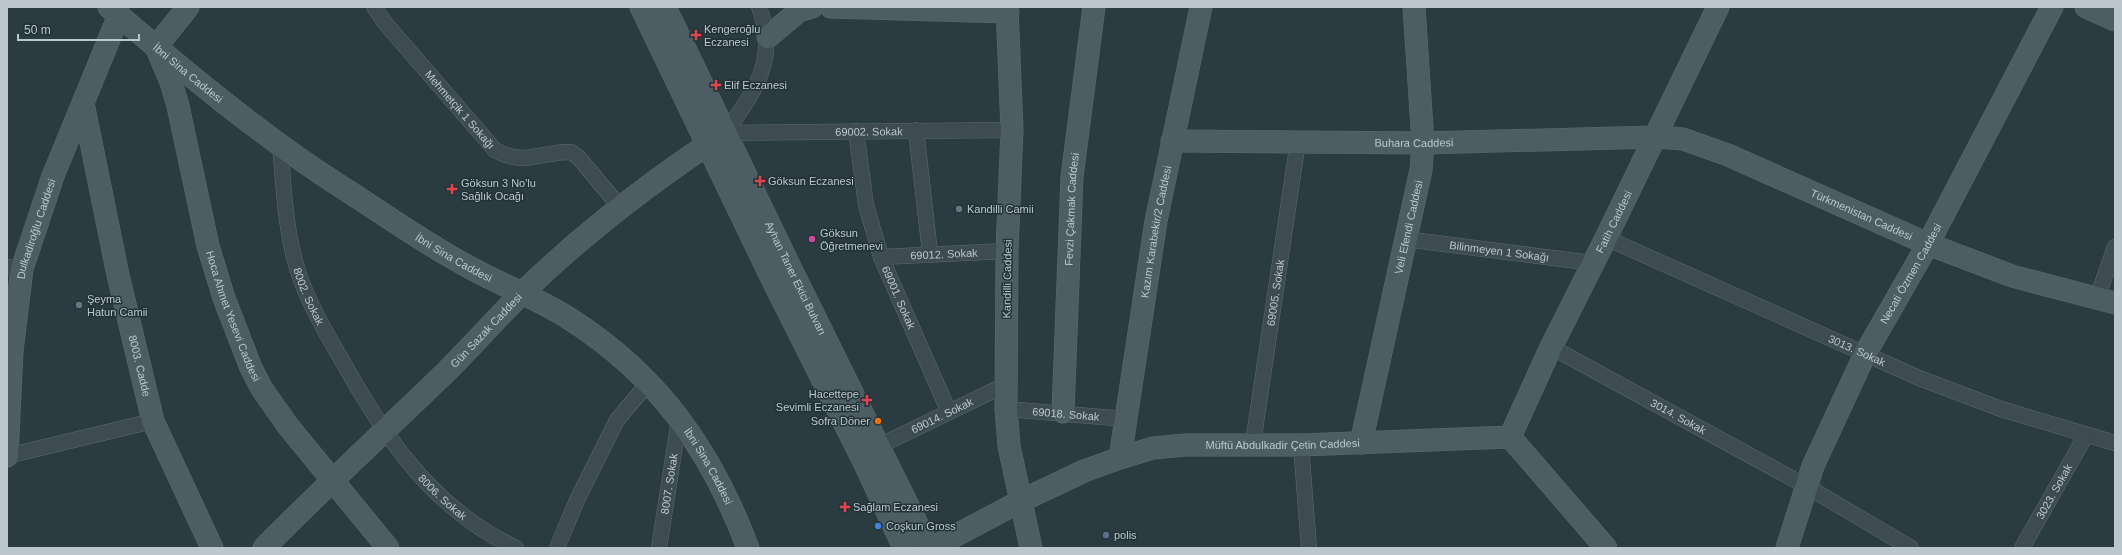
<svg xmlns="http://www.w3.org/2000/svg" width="2122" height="555" viewBox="0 0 2122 555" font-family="Arial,sans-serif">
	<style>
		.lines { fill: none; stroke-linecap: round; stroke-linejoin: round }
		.street-casing { stroke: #5c6a6f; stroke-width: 16 }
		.secondary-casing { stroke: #5c6a6f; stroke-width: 23 }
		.street { stroke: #3e4c52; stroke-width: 15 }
		.secondary { stroke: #4c5d64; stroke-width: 22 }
		.health-dot { fill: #e0444e; stroke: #233237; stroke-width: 1.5 }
		.worship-dot { fill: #6b7280; stroke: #233237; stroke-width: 1.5 }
		.hotel-dot { fill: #d1479c; stroke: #233237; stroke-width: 1.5 }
		.food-dot { fill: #e8710a; stroke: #233237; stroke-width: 1.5 }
		.shop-dot { fill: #3f7fe0; stroke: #233237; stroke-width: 1.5 }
		.service-dot { fill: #5c6f8a; stroke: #233237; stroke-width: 1.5 }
		.labels { text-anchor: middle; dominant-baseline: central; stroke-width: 3; stroke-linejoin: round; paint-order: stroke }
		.poi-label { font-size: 11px; fill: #bbc7cc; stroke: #233237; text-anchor: start }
		.street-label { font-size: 11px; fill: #bbc7cc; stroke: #233237 }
	</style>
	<rect width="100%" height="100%" fill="#2a3c42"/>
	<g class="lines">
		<defs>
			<g id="street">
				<path id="s1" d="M374,7L385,23L495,150C525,167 541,151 571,152L579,158L620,207"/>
				<path d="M916,130L930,253"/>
				<path id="s2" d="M856,131L866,205L881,257L949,412"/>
				<path id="s3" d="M725,133L1012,130"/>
				<path d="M725,133C755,91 779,59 759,7"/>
				<path id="s4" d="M280,145C284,188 285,233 299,274C308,302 324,330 339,355C383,435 431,508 516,548"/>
				<path id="s5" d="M1606,238L1919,378L2001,409L2115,443"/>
				<path id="s6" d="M1405,239L1592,263"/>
				<path id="s7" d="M881,257L1007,251"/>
				<path d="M7,267L22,269"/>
				<path d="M2097,298L2115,247"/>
				<path id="s8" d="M1551,347L1806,486L1911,548"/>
				<path id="s9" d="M1006,409L1126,419"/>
				<path id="s10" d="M1253,443L1298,141"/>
				<path d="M1301,445L1309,548"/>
				<path id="s11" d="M879,446L1005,385"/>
				<path d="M7,456L153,421"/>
				<path d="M557,548L577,500L617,420L649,382"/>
				<path id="s12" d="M659,548L679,420"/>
				<path id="s13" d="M2022,548L2086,435"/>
			</g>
			<g id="secondary">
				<path id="s14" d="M109,7C184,71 260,135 343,188C384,214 424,243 467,266C501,285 537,298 570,319C659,376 711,450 748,548"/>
				<path id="s15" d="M188,7L156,47L171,82L178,106L208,246L224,298L251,368L262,389L288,426L388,548"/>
				<path d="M641,7L775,285L862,458L904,548"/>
				<path id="s16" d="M665,7L790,267L929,548"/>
				<path d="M831,7L1008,12"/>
				<path d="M1007,7L1012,130L1007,251L1006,409L1009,446L1031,548"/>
				<path d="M2086,7L2115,20"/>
				<path d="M768,37L799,11L812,7"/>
				<path id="s17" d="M83,103L118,275L153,421L212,548"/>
				<path id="s18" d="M1172,141L1423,143L1655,137L1683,139L1728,155L1928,244L2012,276L2115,303"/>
				<path id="s19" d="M1063,412L1072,177L1094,7"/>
				<path id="s20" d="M1510,437L1551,347L1606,238L1718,7"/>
				<path id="s21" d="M1361,443L1421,170L1423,143L1414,7"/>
				<path id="s22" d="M7,456L12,351L22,269L53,176L119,15"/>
				<path id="s23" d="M1120,458L1156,221L1201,7"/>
				<path id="s24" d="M264,548C323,488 385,431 446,372C472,346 496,319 522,293C584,233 653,180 725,133"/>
				<path id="s25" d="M932,548L1021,501L1084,471L1120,458L1153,448L1185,445H1301L1510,437L1606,548"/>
				<path id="s26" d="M1787,548L1813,466L1865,354L1928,244L2052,7"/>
			</g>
		</defs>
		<use href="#street" class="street-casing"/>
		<use href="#secondary" class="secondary-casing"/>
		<use href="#street" class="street"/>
		<use href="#secondary" class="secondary"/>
	</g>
	<g class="health-dot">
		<path d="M694 29h4v4h4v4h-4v4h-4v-4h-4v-4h4z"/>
		<path d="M714 79h4v4h4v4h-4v4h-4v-4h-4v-4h4z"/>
		<path d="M758 175h4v4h4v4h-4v4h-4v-4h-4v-4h4z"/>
		<path d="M450 183h4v4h4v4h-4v4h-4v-4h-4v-4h4z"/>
		<path d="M865 394h4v4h4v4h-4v4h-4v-4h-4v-4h4z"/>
		<path d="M843 501h4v4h4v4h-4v4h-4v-4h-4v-4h4z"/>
	</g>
	<g class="worship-dot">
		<circle cx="959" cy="209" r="4"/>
		<circle cx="79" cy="305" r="4"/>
	</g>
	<circle class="hotel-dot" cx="812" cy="239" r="4"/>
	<circle class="food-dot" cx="878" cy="421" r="4"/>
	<circle class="shop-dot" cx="878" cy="526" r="4"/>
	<circle class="service-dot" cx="1106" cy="535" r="4"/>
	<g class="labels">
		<g class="poi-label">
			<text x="704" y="29">Kengeroğlu<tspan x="704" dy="13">Eczanesi</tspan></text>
			<text x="724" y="85">Elif Eczanesi</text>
			<text x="768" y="181">Göksun Eczanesi</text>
			<text x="461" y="183">Göksun 3 No'lu<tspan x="461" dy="13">Sağlık Ocağı</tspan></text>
			<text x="967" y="209">Kandilli Camii</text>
			<text x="820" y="233">Göksun<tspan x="820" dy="13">Öğretmenevi</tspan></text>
			<text x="87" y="299">Şeyma<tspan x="87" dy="13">Hatun Camii</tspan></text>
			<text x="859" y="394" text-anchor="end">Hacettepe<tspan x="859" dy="13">Sevimli Eczanesi</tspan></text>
			<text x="870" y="421" text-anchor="end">Sofra Döner</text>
			<text x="853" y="507">Sağlam Eczanesi</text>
			<text x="886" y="526">Coşkun Gross</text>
			<text x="1114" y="535">polis</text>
		</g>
		<g class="street-label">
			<text stroke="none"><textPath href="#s14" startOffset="103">İbni Sina Caddesi</textPath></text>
			<text stroke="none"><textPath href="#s1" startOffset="134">Mehmetçik 1 Sokağı</textPath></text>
			<text stroke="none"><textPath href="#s3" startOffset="144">69002. Sokak</textPath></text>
			<text stroke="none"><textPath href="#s18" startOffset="242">Buhara Caddesi</textPath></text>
			<text stroke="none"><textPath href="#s19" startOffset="203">Fevzi Çakmak Caddesi</textPath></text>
			<text stroke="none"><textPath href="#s18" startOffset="705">Türkmenistan Caddesi</textPath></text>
			<text stroke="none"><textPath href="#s20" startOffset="239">Fatih Caddesi</textPath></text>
			<text stroke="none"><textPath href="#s21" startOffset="221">Veli Efendi Caddesi</textPath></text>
			<text stroke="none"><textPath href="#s22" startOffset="230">Dulkadiroğlu Caddesi</textPath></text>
			<text stroke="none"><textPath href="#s23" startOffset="229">Kazım Karabekir/2 Caddesi</textPath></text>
			<text stroke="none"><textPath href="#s6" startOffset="95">Bilinmeyen 1 Sokağı</textPath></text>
			<text stroke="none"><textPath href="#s7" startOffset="63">69012. Sokak</textPath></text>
			<text stroke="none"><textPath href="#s14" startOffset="427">İbni Sina Caddesi</textPath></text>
			<text stroke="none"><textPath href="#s26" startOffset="302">Necati Özmen Caddesi</textPath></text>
			<text stroke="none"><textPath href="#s16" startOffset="301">Ayhan Taner Ekici Bulvarı</textPath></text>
			<text transform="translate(1007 279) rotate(-89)">Kandilli Caddesi</text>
			<text stroke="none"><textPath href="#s10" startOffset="152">69005. Sokak</textPath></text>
			<text stroke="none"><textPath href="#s4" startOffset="155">8002. Sokak</textPath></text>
			<text stroke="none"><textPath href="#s2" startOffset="173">69001. Sokak</textPath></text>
			<text stroke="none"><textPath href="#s15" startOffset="332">Hoca Ahmet Yesevi Caddesi</textPath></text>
			<text stroke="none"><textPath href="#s24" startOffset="311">Gün Sazak Caddesi</textPath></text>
			<text stroke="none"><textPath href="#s5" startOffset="275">3013. Sokak</textPath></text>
			<text stroke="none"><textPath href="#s17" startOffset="269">8003. Cadde</textPath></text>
			<text stroke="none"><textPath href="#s9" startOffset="60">69018. Sokak</textPath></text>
			<text stroke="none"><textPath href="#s11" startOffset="70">69014. Sokak</textPath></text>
			<text stroke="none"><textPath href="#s8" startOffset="145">3014. Sokak</textPath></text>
			<text stroke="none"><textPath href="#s25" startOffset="373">Müftü Abdulkadir Çetin Caddesi</textPath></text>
			<text stroke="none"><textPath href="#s14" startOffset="763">İbni Sina Caddesi</textPath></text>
			<text stroke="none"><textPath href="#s12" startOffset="65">8007. Sokak</textPath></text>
			<text stroke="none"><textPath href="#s13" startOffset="65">3023. Sokak</textPath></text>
			<text stroke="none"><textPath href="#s4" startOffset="398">8006. Sokak</textPath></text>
		</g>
	</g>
	<rect width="2122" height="555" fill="none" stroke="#bbc7cc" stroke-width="16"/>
	<path d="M18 34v6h121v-6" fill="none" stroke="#bbc7cc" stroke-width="2"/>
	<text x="24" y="34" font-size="12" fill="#bbc7cc" stroke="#233237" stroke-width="3" paint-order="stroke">50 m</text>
</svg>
